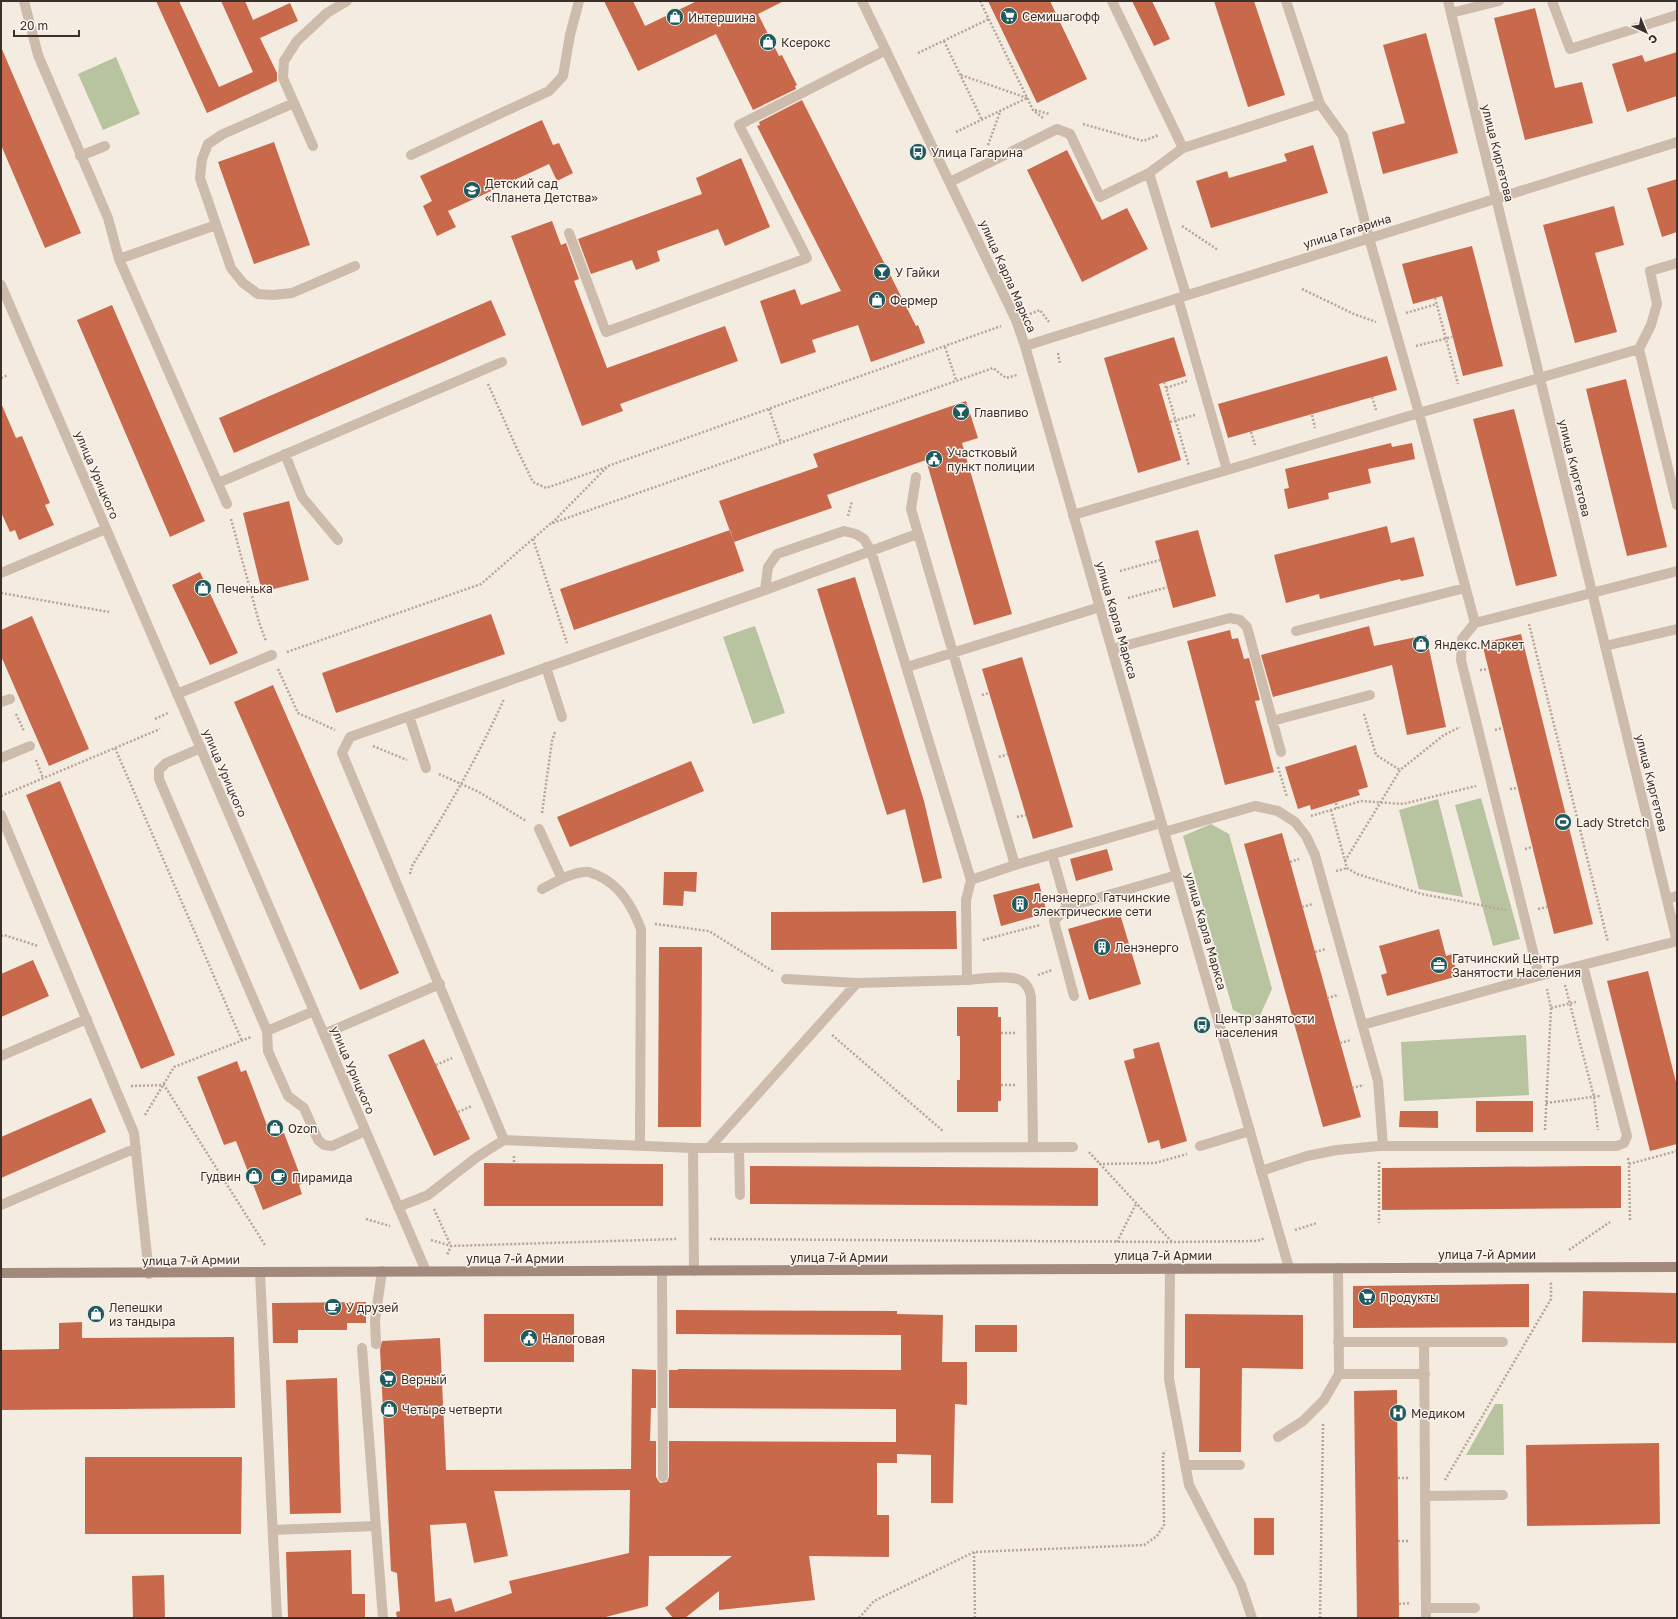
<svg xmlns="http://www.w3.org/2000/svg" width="1678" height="1619" viewBox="0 0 1678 1619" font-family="'Golos Text',sans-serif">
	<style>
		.green { fill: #b8c4a0 }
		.building { fill: #c8694b; fill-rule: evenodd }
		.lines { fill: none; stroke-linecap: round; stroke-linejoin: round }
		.path { stroke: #b9a596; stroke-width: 2.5; stroke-dasharray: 2 2; stroke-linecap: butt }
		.lane { stroke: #cdbbac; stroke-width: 10 }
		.street { stroke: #cdbbac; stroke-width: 10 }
		.secondary { stroke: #a18a7d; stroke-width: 10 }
		.labels { text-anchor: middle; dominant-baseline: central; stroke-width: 3; stroke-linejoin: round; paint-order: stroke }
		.poi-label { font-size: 12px; fill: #3b302b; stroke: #fbf5ee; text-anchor: start }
		.street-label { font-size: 12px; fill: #3b302b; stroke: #fbf5ee }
	</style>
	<rect width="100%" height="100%" fill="#f4ebe1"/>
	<path class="green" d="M116,57L140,114L103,130L78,74Z
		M755,626L785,713L753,724L723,637Z
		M1481,798L1520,939L1493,946L1455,805Z
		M1438,799L1463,897L1419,889L1399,810Z
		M1211,824L1229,834L1272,989L1257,1022L1233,1010L1183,836Z
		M1526,1035L1529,1095L1404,1101L1401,1042Z
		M1495,1404H1503L1504,1455H1466Z"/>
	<path class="building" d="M156,1H179L219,87L253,72L221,1H245L253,20L290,3L298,21L260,38L277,73V81L207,113Z
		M604,1H633L645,26L697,1H784L758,14L779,56L782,55L797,85L795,86L796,89L753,110L716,34L638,71Z
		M988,1H1050L1087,79L1037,103Z
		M1132,1H1152L1170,39L1154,46Z
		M1214,1H1254L1285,95L1248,107Z
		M1535,8L1555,88L1582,82L1593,123L1525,140L1494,18Z
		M1426,33L1458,153L1383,174L1372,132L1405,123L1383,45Z
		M1,47L81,233L45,248L1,145Z
		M1677,52V96L1627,112L1612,64L1642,55L1645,62Z
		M802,100L916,326L918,325L925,343L871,362L858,325L812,340L816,352L781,364L760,301L795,289L801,305L841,291L757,126L760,125L759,122Z
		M542,120L553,145L559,143L573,173L557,181L549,164L448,211L456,227L437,236L423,206L432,201L420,176Z
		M274,142L310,245L254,264L218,162Z
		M1313,145L1328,193L1211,228L1196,181L1227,171L1229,178L1287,161L1284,154Z
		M1067,150L1102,220L1127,208L1148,249L1082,282L1027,170Z
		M741,158L770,227L725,246L718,229L657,251L660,261L636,270L632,260L591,274L578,239L702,194L696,178Z
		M1677,179V232L1662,237L1647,188Z
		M1614,206L1624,245L1595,253L1617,332L1575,343L1543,225Z
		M552,221L561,245L566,243L579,279L574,281L607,368L725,326L738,361L620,404L623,411L582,426L511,236Z
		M1472,246L1503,366L1463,376L1442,296L1413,304L1402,264Z
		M491,300L506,335L234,453L219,418Z
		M112,305L205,521L170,537L77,320Z
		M1174,337L1186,376L1159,384L1181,460L1138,473L1104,358Z
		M1387,356L1397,390L1228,438L1218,404Z
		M1626,379L1667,547L1627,556L1586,389Z
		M966,401L978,438L962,443L1012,614L974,625L926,460L827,495L832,508L734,542L719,501L818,467L813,454Z
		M1,403L16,438L22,436L50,503L45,505L54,525L19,540L15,530L10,532L1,512Z
		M1514,409L1557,576L1516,586L1473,419Z
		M1391,443L1392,447L1412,443L1415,459L1368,469L1371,483L1328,493L1329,499L1288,509L1284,489L1289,488L1285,469Z
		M289,501L309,580L262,592L243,513Z
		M1387,526L1391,543L1414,537L1424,576L1401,581L1400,579L1320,599L1319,594L1286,603L1274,555Z
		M730,530L744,571L574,630L560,589Z
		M1198,530L1216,596L1173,608L1155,541Z
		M200,572L238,653L210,665L172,585Z
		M855,577L924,801L942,878L923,883L905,809L887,815L817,589Z
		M491,614L505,654L336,713L322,673Z
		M32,616L89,749L49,766L1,656V630Z
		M1369,626L1374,646L1426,635L1446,727L1407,735L1392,665L1273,697L1261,655Z
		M1230,630L1232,639L1238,638L1244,659L1249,658L1260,700L1255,701L1274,772L1225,785L1187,641Z
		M1521,634L1593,924L1554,934L1482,643Z
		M1022,657L1073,827L1033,839L982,669Z
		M273,685L399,973L360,990L234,702Z
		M1356,745L1368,787L1358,790L1360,795L1311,810L1310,805L1298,809L1285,767Z
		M691,761L704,791L570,847L557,817Z
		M60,781L175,1055L141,1069L26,795Z
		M1282,833L1361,1117L1323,1127L1244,844Z
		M1107,849L1113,870L1076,881L1070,859Z
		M664,872H697L696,892L684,891L683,906L663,905Z
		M1039,883L1047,913L1001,926L993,895Z
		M956,911L957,949L771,950V912Z
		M1120,914L1141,984L1089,1000L1068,929Z
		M1439,929L1446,956L1452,954L1458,976L1387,996L1381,975L1387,973L1379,946Z
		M659,947H702L701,1127H658Z
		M33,960L49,996L1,1017V974Z
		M1648,971L1677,1086V1144L1650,1151L1607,981Z
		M957,1007H998V1017H1001V1101H998V1112H957V1080H960V1036H957Z
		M424,1039L470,1139L434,1156L388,1055Z
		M1159,1042L1187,1141L1161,1149L1159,1140L1148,1143L1124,1061L1135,1058L1133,1049Z
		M237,1061L241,1072L246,1070L268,1128L275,1125L279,1135L284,1133L303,1183L299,1185L302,1194L263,1210L236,1141L224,1145L197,1077Z
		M91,1098L106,1132L1,1178V1137Z
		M1476,1101H1533V1132H1476Z
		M1400,1111H1438V1128L1399,1127Z
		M484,1163L663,1164V1206H484Z
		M750,1166L1098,1168V1206L750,1204Z
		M1590,1166H1621V1208L1382,1210V1168Z
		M1529,1284V1327L1353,1328V1286Z
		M1583,1291L1677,1293V1343L1582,1342Z
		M366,1302V1323H347V1330H298V1343H273L272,1303Z
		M676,1310L897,1311V1314L943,1315L942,1362H967V1405L955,1404L953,1503H931V1455L897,1454V1463H877V1515H889V1557L809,1556L815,1600L719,1610V1591L685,1618H673L665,1608L732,1556H649L648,1606L602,1618H397L396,1612L400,1611L397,1573L391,1571L380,1349L382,1341L440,1338L446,1470L631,1469L632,1369L656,1370V1408H651L650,1441H656V1477L660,1483L667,1482L669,1477V1441L896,1442V1409L669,1408V1370H678V1369L901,1370V1335L676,1334ZM630,1490L629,1553L509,1581L512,1593L455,1612L451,1598L435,1602L430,1525L466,1523L474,1563L508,1556L494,1491Z
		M484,1314H574V1362H484Z
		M1185,1314L1303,1315V1369L1242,1368L1241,1452H1199L1200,1368H1185Z
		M82,1322V1338L234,1337L235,1408L1,1410V1350L59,1349V1323Z
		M975,1325H1017V1352H975Z
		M337,1378L341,1513L290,1514L286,1380Z
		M1397,1390L1399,1618H1357L1354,1391Z
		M1659,1443L1660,1524L1527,1526L1526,1445Z
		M85,1457H242L241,1534H85Z
		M1254,1518H1274V1555H1254Z
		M351,1550L352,1594H365V1618H288L286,1552Z
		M164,1575L165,1618H133L132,1576Z"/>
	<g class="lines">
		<path class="path" d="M980,1L1033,110L1043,118
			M944,41L982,120
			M918,53L989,19
			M961,75L1027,98
			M1035,110L1049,114
			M1083,124L1143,141L1159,135
			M956,132L1027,98
			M988,145L1000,112
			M1182,226L1218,250
			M1302,289L1354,314L1376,322
			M1435,298L1458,384
			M1406,313L1437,304
			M1030,314L1040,310L1049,322
			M1416,346L1452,337
			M945,347L956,380
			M1058,353L1060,364
			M1,378L8,375
			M1187,381L1166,388L1189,466
			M1164,382L1166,388
			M488,384L517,449L533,482L546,488L607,467
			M1372,397L1376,410
			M769,409L781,443
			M1312,415L1315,428
			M1170,422L1195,415
			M1251,432L1255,445
			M848,516L852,501
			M231,519L259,622L266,641
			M552,523L608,466L1001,326
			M533,539L567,643
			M1120,571L1160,560
			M1,593L109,612
			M1128,598L1168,587
			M1529,624L1608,942
			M287,652L481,584L550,524L993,368L1006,378L1017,375
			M278,669L298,713L335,730
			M1480,670L1488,669
			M982,695L989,693
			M16,714L24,731
			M1364,714L1376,755L1400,770
			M155,719L168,713
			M1495,730L1503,728
			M373,746L407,760
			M115,748L242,1041
			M999,757L1008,754
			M36,760L43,778
			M1278,767L1287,797
			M439,774L479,792L526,821
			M1510,789L1517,788
			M1,796L160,729
			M1336,803L1337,808
			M1331,810L1347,868L1357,874L1422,894L1506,910
			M542,813L552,741L555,732
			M1311,816L1361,801L1403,804L1476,786
			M1017,817L1026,815
			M1525,849L1532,847
			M1345,861L1400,770L1444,735L1460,727
			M1290,862L1299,859
			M1336,871L1347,868
			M410,874L412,866C446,812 478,757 504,699
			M1302,907L1313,904
			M1538,909L1547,907
			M655,924L709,931L774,972
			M1,936L4,935L38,946
			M983,940L1040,925
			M1315,952L1326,949
			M1038,975L1052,970
			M1565,985L1594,1097L1598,1130
			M1327,998L1338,995
			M1551,1008L1576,1002
			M1001,1033H1017
			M832,1035L943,1131
			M1340,1043L1351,1040
			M436,1065L452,1058
			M1001,1085H1017
			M131,1086L164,1085L265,1245
			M1352,1088L1364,1085
			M1546,1103L1600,1096
			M458,1112L472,1106
			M145,1115L174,1067L251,1037
			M1545,1130L1551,1008L1547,989
			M1089,1152L1172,1242
			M514,1156V1163
			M1628,1158L1629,1164L1630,1222
			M1379,1162V1223
			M1099,1164L1155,1163L1187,1154
			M1629,1164L1677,1151
			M434,1209L451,1246L677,1239
			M366,1219L390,1226
			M1295,1230L1317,1223
			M710,1239L1172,1242L1257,1241L1265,1238
			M431,1240L451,1246L447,1255
			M1117,1242L1136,1204
			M1569,1250L1610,1222
			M1397,1415H1409
			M1398,1478H1409
			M1445,1480L1551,1299V1282
			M1398,1541H1410
			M1399,1604L1411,1603
			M859,1618L874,1601L974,1552
			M975,1618L974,1552L1144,1545L1157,1536L1164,1525L1163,1454L1166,1451
			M1320,1618L1323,1424"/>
		<path class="lane" d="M24,1L38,55L108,218L119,259L227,504
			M1112,1L1183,148
			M1286,1L1320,104L1343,136L1369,238L1419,413L1639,349L1651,325L1657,304L1650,271L1677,263
			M1552,1L1570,49L1677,15
			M1451,13L1499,1
			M294,103L223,134L208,144L202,159L200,178L231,268L243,283L258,294L273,295L292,293L355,266
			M313,146L283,78L284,61L297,41L327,13L347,1
			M411,155L549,91L563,76L570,35L579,1
			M80,156L105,146
			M1149,173L1186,295
			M950,182L1057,129L1070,134L1100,197L1149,173L1183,148L1320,104
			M569,233L606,332L807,258L739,125L886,50
			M119,259L216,225
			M1178,298L1227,470L1419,413L1475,623L1677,571
			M1639,349L1677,505
			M285,454L302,497L338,540
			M916,477L911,509L1015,865L1161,823
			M218,483L502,362
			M1073,515L1227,470
			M917,534L765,590L350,737L342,753L504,1140L693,1148L1073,1147
			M765,590L768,567L777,554L844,531L856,534L864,539L871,551L971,880L1015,865
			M1475,623L1462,639L1461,660L1539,976L1677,941
			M1296,631L1465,588
			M1605,646L1677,629
			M1112,649L1230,618L1240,620L1247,627L1281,752
			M546,667L562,717
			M907,667L1100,607
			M177,694L272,655
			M1,702L10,699
			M409,716L426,768
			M1272,721L1370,695
			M201,748L166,763L159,770V779L267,1031L268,1051L288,1096L304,1108L318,1140L324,1145L332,1146L365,1131
			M1,758L30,746
			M1,815L134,1133L149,1274
			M539,829L562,879
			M1164,832L1255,806L1278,811L1295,822L1306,836L1315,855L1378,1081L1383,1146
			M1052,854L1067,907L1177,875
			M542,889C555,882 570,873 585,872C589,871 593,874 597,875C620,885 632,906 641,929L640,1146
			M1667,899L1677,896
			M1067,907L1054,921L1074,996
			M786,979L857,983L967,980L966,900L971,880
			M967,980C980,979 1012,974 1022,981C1028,985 1030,991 1031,997L1033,1147
			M1362,1025L1539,976
			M267,1031L314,1011
			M324,1034L440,984
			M1,1056L87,1019
			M1200,1146L1250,1131
			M693,1148L694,1271
			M709,1148L857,983
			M739,1148L740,1195
			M1261,1171L1307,1156L1337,1150L1379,1146H1617L1624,1143L1627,1136L1583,965
			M1,1205L136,1148
			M398,1207L428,1195L477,1157L504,1140
			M1170,1268L1169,1379L1189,1485L1241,1585L1252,1618
			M662,1271L663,1477
			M260,1273L277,1618
			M1338,1342H1503
			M1424,1342L1426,1618
			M376,1344L375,1320L382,1271
			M362,1348L383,1618
			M1339,1374H1425
			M1278,1437L1303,1421L1324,1400L1339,1374L1338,1268
			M1185,1465H1240
			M1425,1496L1503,1495
			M273,1530L375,1526
			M1426,1608H1475"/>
		<path class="street" d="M862,1L1016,320L1025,346L1289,1268
			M1448,1L1677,941
			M1,285L426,1271
			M1025,346L1677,142
			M1,573L106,529"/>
		<path class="secondary" d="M1,1273L1677,1267"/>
	</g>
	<defs>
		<symbol id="supermarket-disc" viewBox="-11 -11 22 22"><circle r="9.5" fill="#1f5a5e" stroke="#fbf5ee"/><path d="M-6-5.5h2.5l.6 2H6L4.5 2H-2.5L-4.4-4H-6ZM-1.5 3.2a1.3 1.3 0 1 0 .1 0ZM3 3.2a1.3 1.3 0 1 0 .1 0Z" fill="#fff"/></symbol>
		<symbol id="shop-disc" viewBox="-11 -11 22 22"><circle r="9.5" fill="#1f5a5e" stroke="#fbf5ee"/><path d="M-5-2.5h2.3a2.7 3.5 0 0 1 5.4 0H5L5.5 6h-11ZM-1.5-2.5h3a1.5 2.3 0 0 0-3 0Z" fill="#fff"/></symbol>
		<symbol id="bus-disc" viewBox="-11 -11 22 22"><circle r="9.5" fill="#1f5a5e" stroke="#fbf5ee"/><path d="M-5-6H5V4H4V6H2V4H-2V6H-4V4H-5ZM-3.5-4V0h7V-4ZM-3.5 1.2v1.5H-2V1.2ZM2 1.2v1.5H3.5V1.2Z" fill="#fff"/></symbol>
		<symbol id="school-disc" viewBox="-11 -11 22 22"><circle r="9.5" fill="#1f5a5e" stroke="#fbf5ee"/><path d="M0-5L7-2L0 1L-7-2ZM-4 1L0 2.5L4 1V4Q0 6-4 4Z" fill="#fff"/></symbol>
		<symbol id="bar-disc" viewBox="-11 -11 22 22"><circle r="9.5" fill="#1f5a5e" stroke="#fbf5ee"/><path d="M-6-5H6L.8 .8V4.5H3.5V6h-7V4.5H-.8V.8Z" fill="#fff"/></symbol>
		<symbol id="civic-disc" viewBox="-11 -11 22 22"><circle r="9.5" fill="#1f5a5e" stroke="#fbf5ee"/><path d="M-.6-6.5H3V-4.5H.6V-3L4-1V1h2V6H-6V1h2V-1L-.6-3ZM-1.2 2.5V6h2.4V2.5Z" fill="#fff"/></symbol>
		<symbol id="stadium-disc" viewBox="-11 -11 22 22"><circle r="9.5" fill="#1f5a5e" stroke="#fbf5ee"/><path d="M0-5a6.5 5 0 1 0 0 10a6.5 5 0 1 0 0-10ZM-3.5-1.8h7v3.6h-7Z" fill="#fff"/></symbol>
		<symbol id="building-disc" viewBox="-11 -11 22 22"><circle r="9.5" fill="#1f5a5e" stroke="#fbf5ee"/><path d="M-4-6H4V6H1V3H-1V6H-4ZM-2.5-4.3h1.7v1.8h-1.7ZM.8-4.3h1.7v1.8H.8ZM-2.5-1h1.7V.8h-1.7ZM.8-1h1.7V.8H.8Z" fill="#fff"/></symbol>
		<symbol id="office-disc" viewBox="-11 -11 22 22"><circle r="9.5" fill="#1f5a5e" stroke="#fbf5ee"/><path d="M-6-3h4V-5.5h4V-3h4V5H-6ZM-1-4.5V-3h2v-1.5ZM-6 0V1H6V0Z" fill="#fff"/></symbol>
		<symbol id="cafe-disc" viewBox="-11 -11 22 22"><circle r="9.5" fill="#1f5a5e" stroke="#fbf5ee"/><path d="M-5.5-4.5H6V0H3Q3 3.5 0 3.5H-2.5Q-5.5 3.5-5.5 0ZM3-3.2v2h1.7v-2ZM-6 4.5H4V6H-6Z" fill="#fff"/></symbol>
		<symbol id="hospital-disc" viewBox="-11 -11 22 22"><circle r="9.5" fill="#1f5a5e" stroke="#fbf5ee"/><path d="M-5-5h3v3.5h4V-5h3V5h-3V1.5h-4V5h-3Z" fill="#fff"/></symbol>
	</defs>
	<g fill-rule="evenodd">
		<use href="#supermarket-disc" x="999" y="6" width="20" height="20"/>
		<use href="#shop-disc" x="665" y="7" width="20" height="20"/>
		<use href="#shop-disc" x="758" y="32" width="20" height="20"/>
		<use href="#bus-disc" x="908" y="142" width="20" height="20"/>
		<use href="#school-disc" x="462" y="180" width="20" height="20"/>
		<use href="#bar-disc" x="872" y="262" width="20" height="20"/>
		<use href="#shop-disc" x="867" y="290" width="20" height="20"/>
		<use href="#bar-disc" x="951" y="402" width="20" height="20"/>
		<use href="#civic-disc" x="924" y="449" width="20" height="20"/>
		<use href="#shop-disc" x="193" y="578" width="20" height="20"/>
		<use href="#shop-disc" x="1411" y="634" width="20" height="20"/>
		<use href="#stadium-disc" x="1553" y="812" width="20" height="20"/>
		<use href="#building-disc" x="1010" y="894" width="20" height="20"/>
		<use href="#building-disc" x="1092" y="937" width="20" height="20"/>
		<use href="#office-disc" x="1429" y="955" width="20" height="20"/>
		<use href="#bus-disc" x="1192" y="1015" width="20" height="20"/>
		<use href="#shop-disc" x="265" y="1118" width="20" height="20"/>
		<use href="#shop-disc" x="244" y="1166" width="20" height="20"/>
		<use href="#cafe-disc" x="269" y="1167" width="20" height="20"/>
		<use href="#supermarket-disc" x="1357" y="1287" width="20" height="20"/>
		<use href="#cafe-disc" x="323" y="1297" width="20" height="20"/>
		<use href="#shop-disc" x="86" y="1304" width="20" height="20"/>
		<use href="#civic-disc" x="519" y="1328" width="20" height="20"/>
		<use href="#supermarket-disc" x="378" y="1369" width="20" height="20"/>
		<use href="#shop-disc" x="379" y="1399" width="20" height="20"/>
		<use href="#hospital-disc" x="1388" y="1403" width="20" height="20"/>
	</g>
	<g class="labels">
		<g class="poi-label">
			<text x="1022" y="16">Семишагофф</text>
			<text x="688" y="17">Интершина</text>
			<text x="781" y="42">Ксерокс</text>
			<text x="931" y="152">Улица Гагарина</text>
			<text x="485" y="183">Детский сад<tspan x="485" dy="14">«Планета Детства»</tspan></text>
			<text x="895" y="272">У Гайки</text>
			<text x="890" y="300">Фермер</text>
			<text x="974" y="412">Главпиво</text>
			<text x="947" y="452">Участковый<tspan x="947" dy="14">пункт полиции</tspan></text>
			<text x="216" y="588">Печенька</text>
			<text x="1434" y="644">Яндекс.Маркет</text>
			<text x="1576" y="822">Lady Stretch</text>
			<text x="1033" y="897">Ленэнерго. Гатчинские<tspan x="1033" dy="14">электрические сети</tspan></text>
			<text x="1115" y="947">Ленэнерго</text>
			<text x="1452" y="958">Гатчинский Центр<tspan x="1452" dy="14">Занятости Населения</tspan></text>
			<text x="1215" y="1018">Центр занятости<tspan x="1215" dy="14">населения</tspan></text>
			<text x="288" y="1128">Ozon</text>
			<text x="241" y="1176" text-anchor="end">Гудвин</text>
			<text x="292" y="1177">Пирамида</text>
			<text x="1380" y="1297">Продукты</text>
			<text x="109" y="1307">Лепешки<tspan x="109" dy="14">из тандыра</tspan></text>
			<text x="346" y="1307">У друзей</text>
			<text x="542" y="1338">Налоговая</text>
			<text x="401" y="1379">Верный</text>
			<text x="402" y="1409">Четыре четверти</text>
			<text x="1411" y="1413">Медиком</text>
		</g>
		<g class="street-label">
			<text transform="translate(1498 153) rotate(76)">улица Киргетова</text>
			<text transform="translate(1347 231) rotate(-17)">улица Гагарина</text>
			<text transform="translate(1008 276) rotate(66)">улица Карла Маркса</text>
			<text transform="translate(1575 468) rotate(76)">улица Киргетова</text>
			<text transform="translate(97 475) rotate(67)">улица Урицкого</text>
			<text transform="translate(1117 620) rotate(74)">улица Карла Маркса</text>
			<text transform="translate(225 773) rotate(67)">улица Урицкого</text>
			<text transform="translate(1652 783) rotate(76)">улица Киргетова</text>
			<text transform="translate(1206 931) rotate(74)">улица Карла Маркса</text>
			<text transform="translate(353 1070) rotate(67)">улица Урицкого</text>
			<text x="1487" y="1254">улица 7-й Армии</text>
			<text x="1163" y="1255">улица 7-й Армии</text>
			<text x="839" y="1257">улица 7-й Армии</text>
			<text x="515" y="1258">улица 7-й Армии</text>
			<text transform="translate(191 1260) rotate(-1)">улица 7-й Армии</text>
		</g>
	</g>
	<rect width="1678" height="1619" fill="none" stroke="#3b302b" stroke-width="4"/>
	<g transform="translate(1646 32) rotate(136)" stroke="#fbf5ee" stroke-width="3" paint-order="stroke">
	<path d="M0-3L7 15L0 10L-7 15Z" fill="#3b302b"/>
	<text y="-6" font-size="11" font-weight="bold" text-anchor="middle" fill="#3b302b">С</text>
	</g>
	<path d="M14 30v6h65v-6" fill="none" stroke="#3b302b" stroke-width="2"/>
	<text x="20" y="30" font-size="12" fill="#3b302b" stroke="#fbf5ee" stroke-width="3" paint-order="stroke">20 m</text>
</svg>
